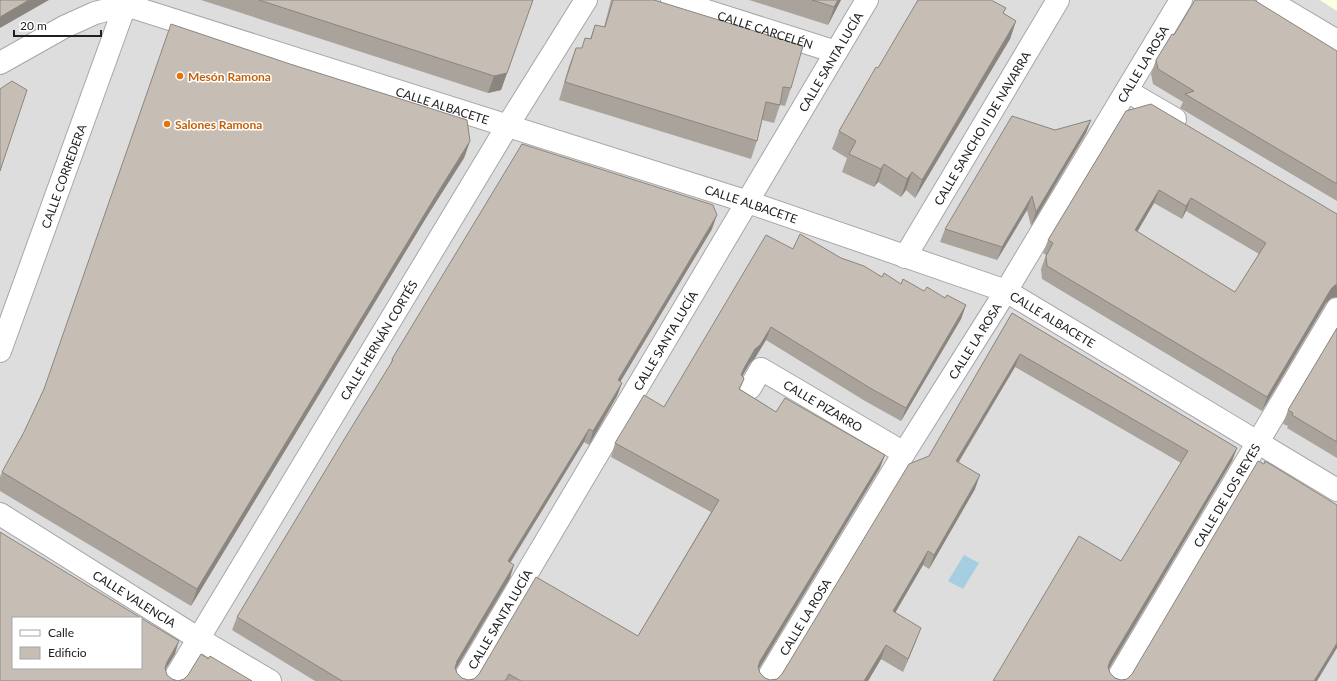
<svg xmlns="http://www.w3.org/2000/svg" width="1337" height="681" viewBox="0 0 1337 681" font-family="Lato,sans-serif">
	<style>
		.residential { fill: #dedddd; fill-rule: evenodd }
		.education { fill: #fdffe0 }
		.water { fill: #a5cee0 }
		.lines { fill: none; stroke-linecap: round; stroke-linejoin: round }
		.minor-casing { stroke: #a7a7a7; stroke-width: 24 }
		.minor { stroke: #fff; stroke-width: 22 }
		.wall { fill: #aaa39c; fill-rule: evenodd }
		.shaded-wall { fill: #8b857f }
		.building { fill: #c6beb5; stroke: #8b857f; fill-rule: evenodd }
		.food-dot { fill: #e8710a; stroke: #fff; stroke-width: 1.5 }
		.labels { text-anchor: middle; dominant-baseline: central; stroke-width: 3; stroke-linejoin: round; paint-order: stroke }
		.street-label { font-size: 12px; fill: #202020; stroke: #fff }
		.food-label { font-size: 12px; font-weight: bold; fill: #c56008; stroke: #fff; text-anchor: start }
	</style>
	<rect width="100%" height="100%" fill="#f1eee6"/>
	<path class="residential" d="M0,0H1337V681H0ZM13,618H141V668H13Z"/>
	<path class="education" d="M1320,0H1337V11Z"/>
	<path class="water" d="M964,555L979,563L963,589L948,581Z"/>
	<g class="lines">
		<defs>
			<g id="minor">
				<path id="s1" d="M672,0L836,52"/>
				<path d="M1268,0L1337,41"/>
				<path id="s2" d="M126,5L748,202L1006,291L1337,490"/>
				<path d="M0,63L64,27L95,13L126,5"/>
				<path d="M1127,91L1175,119"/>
				<path id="s3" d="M905,257L1058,0"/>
				<path id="s4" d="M0,351L127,0"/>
				<path id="s5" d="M750,388L761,369L904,453"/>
				<path id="s6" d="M0,514L199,639L270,681"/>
				<path id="s7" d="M173,681L508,125L586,0"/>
				<path id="s8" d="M463,681L867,0"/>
				<path id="s9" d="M766,681L904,453L1006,291L1181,0"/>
				<path id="s10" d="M1116,681L1337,309"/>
			</g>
		</defs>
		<use href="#minor" class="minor-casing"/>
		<use href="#minor" class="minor"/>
	</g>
	<path class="wall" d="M201,0H533L501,90L488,93Z
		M611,0H654L791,88L785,106L780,105L774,123L762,120L757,141L751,159L559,100L569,66L576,48H582L585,38L590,39L595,25L604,27Z
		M749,0H841L828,25Z
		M1006,8L1003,13L1016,21L1010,39L915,198L906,190L901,197L878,182L874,187L842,172L847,158L832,149L839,131L878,68Z
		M1174,35L1337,51V201L1180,108L1183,102L1153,84L1151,74L1156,60Z
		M1126,111L1337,214V297L1331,298L1326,303L1262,411L1042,279L1041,269L1046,255L1043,253L1048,240ZM1154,203L1182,219L1186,211L1259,254L1235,292L1137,232Z
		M1091,120L1086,133L1031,226L1027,210L997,260L940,242L945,229L1055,130Z
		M470,141L464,158L429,213L191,606L0,491V477L2,472Z
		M712,229L620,382L622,383L617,396L589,445L584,442L511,562L510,578L456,669L457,673L462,678L468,680L638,636L711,512L611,457L615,443L664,407L793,249L841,258L882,277L966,305L961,319L901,421L865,401L766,340L755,358L750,363L742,376L744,379L740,389L776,412L880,468L759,669L760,673L765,678L770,680L777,679L782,674L929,456L1012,313L1237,448L1232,461L1109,669L1110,673L1115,678L1121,680L1317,681H993L1121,561L1181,463L1015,367L959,462L975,489L929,569L923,565L895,613L916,641L903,672L881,659L868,681H315L232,630L237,617L390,365L392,359Z
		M1337,328V458L1287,428L1288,426L1283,424L1288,410Z"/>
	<path class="shaded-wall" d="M29,0H49L0,28V17Z
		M838,0H841L828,25L834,7Z
		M1016,21L1010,39L915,198L922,180Z
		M507,73L501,90L488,93L494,76Z
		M1091,120L1086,133L1031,226L1036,212Z
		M470,141L464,158L429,213L191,606L197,589L435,197Z
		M884,164L878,182L874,187L881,169Z
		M912,172L906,190L901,197L907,179Z
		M1159,190L1154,203L1130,244L1135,230Z
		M1032,196L1027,210L997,260L1002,247Z
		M1191,198L1186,211L1182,219L1186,206Z
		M717,215L712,229L613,394L618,380Z
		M1335,285H1337V297L1331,298L1326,303L1262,411L1267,397L1331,289Z
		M966,305L961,319L901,421L906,408Z
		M771,327L766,340L755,358L750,363L739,382L741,375L744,368L755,349Z
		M1020,354L1015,367L951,474L956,461Z
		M622,383L617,396L589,445L593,431Z
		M589,429L584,442L503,574L508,561Z
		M1237,448L1232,461L1105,675L1110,661Z
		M885,455L880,468L755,675L760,661Z
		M980,475L975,489L929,569L934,555Z
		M928,551L923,565L888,625L893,611Z
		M514,565L510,578L452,675L457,661Z
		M921,628L916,641L903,672L908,659Z
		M179,641L175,654L162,675L167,662Z
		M1337,643V648L1317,681H1314Z
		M886,645L881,659L868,681H864Z"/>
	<path class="building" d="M0,0H29L0,17Z
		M259,0H533L507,73L494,76Z
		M613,0H654L803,46L791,88L783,87L780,105L766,102L757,141L565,82L576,48H582L585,38L591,39L595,25L605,27Z
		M812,0H838L834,7Z
		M918,0H991L1006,8L1003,13L1016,21L922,180L912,172L907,179L884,164L881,169L849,154L856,141L839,131L876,67L878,68Z
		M1195,0H1254L1337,51V184L1185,94L1194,91L1158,69L1156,60L1172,34L1174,35Z
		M171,24L290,64L467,120L470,141L435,197L197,589L2,472L24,432L44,389Z
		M12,81L27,90L0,171V89Z
		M1151,104L1337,214V285H1335L1331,289L1267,397L1047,266L1046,256L1053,243L1048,240L1126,111ZM1159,190L1186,206L1191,198L1266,243L1235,292L1135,230Z
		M1012,116L1055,130L1091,120L1036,212L1032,196L1002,247L945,229Z
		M522,144L713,205L717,215L618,380L622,383L593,431L589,429L508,561L514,565L457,661L455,668L457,673L462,678L468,680L474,679L479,674L536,577L638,636L719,500L615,443L644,395L664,407L766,235L793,249L800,234L841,258L864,266L882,277L884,273L901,284L903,279L924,291L927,287L945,298L947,295L966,305L906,408L870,388L771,327L760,345L755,349L744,368L741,375L743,377L744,379L739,389L757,400L776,412L785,398L885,455L760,661L758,667L760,673L765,678L770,680L777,679L782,674L909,464L929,456L1012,313L1237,448L1110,661L1108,667L1110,673L1115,678L1121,680L1127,679L1132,674L1258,461L1264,464L1265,461L1337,505V643L1314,681H993L1079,536L1121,561L1188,451L1020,354L956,461L980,475L934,555L928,551L893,611L921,628L908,659L886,645L864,681H521L509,674L505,681H342L237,617L345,438L393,360L392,359Z
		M1337,328V442L1292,415L1293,413L1288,410Z
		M0,532L141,618H13V668H141V618L179,641L167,662L165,668L167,675L172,679L178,681L184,679L188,675L201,654L208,659L210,656L252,681H0Z"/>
	<g class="food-dot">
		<circle cx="180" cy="76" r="4"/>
		<circle cx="167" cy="124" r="4"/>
	</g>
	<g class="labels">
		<g class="street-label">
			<text stroke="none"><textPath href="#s1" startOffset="98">CALLE CARCELÉN</textPath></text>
			<text stroke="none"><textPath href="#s8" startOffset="720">CALLE SANTA LUCÍA</textPath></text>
			<text stroke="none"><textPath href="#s9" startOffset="723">CALLE LA ROSA</textPath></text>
			<text stroke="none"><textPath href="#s2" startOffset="332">CALLE ALBACETE</textPath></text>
			<text stroke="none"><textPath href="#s3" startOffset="150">CALLE SANCHO II DE NAVARRA</textPath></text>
			<text stroke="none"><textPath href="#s4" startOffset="186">CALLE CORREDERA</textPath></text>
			<text stroke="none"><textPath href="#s2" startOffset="656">CALLE ALBACETE</textPath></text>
			<text stroke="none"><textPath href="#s2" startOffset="980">CALLE ALBACETE</textPath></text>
			<text stroke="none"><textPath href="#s7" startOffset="398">CALLE HERNÁN CORTÉS</textPath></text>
			<text stroke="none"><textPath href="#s8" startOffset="396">CALLE SANTA LUCÍA</textPath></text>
			<text stroke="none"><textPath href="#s9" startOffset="399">CALLE LA ROSA</textPath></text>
			<text stroke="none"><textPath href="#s5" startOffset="94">CALLE PIZARRO</textPath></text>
			<text stroke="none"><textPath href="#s10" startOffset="216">CALLE DE LOS REYES</textPath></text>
			<text stroke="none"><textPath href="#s6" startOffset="159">CALLE VALENCIA</textPath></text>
			<text stroke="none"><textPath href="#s9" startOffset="75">CALLE LA ROSA</textPath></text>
			<text stroke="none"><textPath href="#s8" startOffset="72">CALLE SANTA LUCÍA</textPath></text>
		</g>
		<g class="food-label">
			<text x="188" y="76">Mesón Ramona</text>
			<text x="175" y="124">Salones Ramona</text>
		</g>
	</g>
	<rect x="12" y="617" width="130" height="52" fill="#ffffff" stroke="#a6a6a6"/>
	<rect x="20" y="630" width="20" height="6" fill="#ffffff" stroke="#a6a6a6"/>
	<text x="48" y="637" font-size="12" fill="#202020">Calle</text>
	<rect x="20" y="647" width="20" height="12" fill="#c6beb5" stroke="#a6a6a6"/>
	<text x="48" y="657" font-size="12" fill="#202020">Edificio</text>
	<path d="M14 30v6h87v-6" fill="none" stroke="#202020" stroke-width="2"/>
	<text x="20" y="30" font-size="12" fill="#202020" stroke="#ffffff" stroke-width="3" paint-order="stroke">20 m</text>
</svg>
